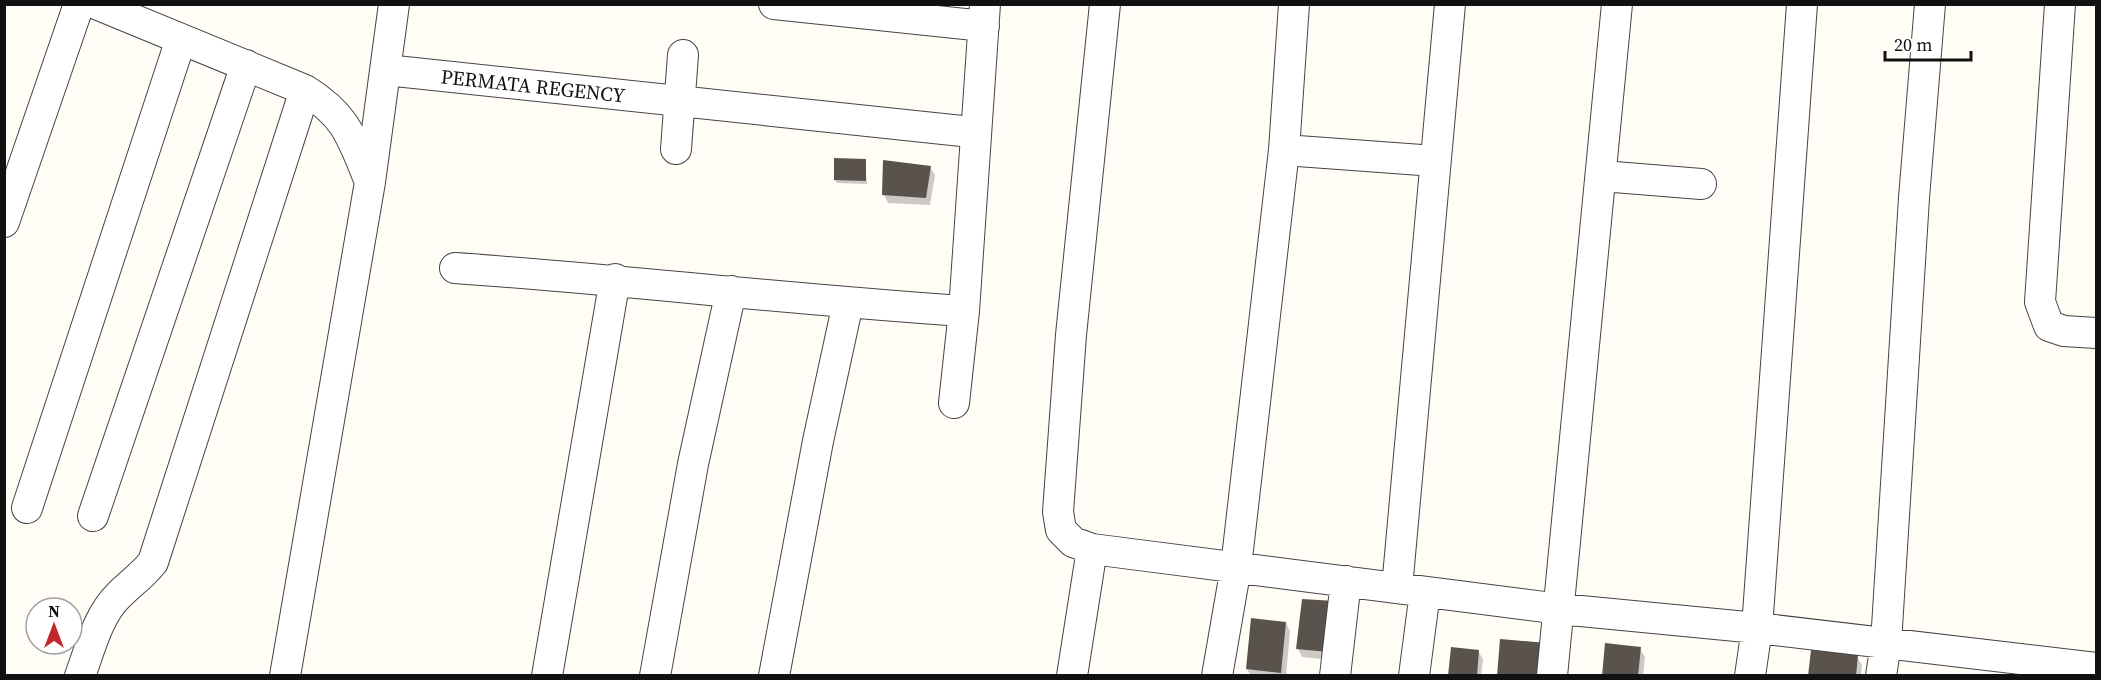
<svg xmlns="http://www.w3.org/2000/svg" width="2101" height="680" viewBox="0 0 2101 680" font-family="'Source Serif 4',serif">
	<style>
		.shadow { fill: #0003 }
		.building { fill: #5a524d }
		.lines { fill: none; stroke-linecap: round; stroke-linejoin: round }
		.minor-casing { stroke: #444; stroke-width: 32 }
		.minor { stroke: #fff; stroke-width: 30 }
		.labels { text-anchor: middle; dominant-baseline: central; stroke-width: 6; stroke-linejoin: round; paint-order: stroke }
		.street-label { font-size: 20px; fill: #111; stroke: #fff }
	</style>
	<rect width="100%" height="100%" fill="#fffdf5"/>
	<path class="shadow" d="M865,161L867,184L837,183L835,180Z
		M930,167L935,175L930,205L888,203L884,195Z
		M1338,611L1333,660L1302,657L1298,649Z
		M1286,623L1290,631L1286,676H1251L1247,669Z
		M1640,649L1645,657L1643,676H1603Z
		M1478,651L1483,659L1481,676H1449Z
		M1857,657L1862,665L1861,676H1810Z"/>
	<path class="building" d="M834,158L866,159V181L834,180Z
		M883,160L931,166L926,198L882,195Z
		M1302,599L1335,601L1329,652L1296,649Z
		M1251,618L1286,622L1281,673L1246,669Z
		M1500,639L1547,643L1544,676H1497Z
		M1605,643L1641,647L1638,676H1602Z
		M1451,647L1479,650L1477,676H1448Z
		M1811,650L1858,655L1856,676H1808Z"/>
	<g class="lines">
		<defs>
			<path id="minor" d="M96,4L305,90C347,116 352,138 370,182
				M774,4L984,26
				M1105,4L1071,335L1058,512L1061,530L1073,542L1092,549L1560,609L1757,628L2096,668
				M2060,4L2040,302L2049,326L2064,331L2096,333
				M386,70L962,131
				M676,149L683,55
				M1284,150L1435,161
				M1602,176L1701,184
				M4,222L79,4
				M455,268C625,280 794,300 964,311
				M954,403L964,311L985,4
				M27,508L181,39
				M93,516L246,65
				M1397,588L1450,4
				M80,676C90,649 98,615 119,595C131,583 143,575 153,562L305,90
				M285,676L370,182L394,4
				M547,676L615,279
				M655,676L693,464L731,291
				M774,676L818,441L848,303
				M1072,676L1092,549
				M1217,676L1236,567L1284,150L1294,4
				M1335,676L1346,581
				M1414,676L1425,592
				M1552,676L1617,4
				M1750,676L1757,628L1802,4
				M1881,676L1886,643L1914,198L1930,4"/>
		</defs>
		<use href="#minor" class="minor-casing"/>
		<use href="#minor" class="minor"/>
	</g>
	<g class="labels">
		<g class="street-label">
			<text transform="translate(533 86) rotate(6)">PERMATA REGENCY</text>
		</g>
	</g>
	<rect width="2101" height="680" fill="none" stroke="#111111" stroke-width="12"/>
	<g transform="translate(54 626)"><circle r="28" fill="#ffffff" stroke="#a0a0a0" stroke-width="1.5"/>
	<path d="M0-4.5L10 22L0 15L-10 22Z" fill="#c4262e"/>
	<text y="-9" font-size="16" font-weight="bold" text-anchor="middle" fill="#111111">N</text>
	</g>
	<path d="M1885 51v9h86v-9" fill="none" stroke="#111111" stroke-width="3"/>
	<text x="1894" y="51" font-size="18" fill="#111111" stroke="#ffffff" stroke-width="4.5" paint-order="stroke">20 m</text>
</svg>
